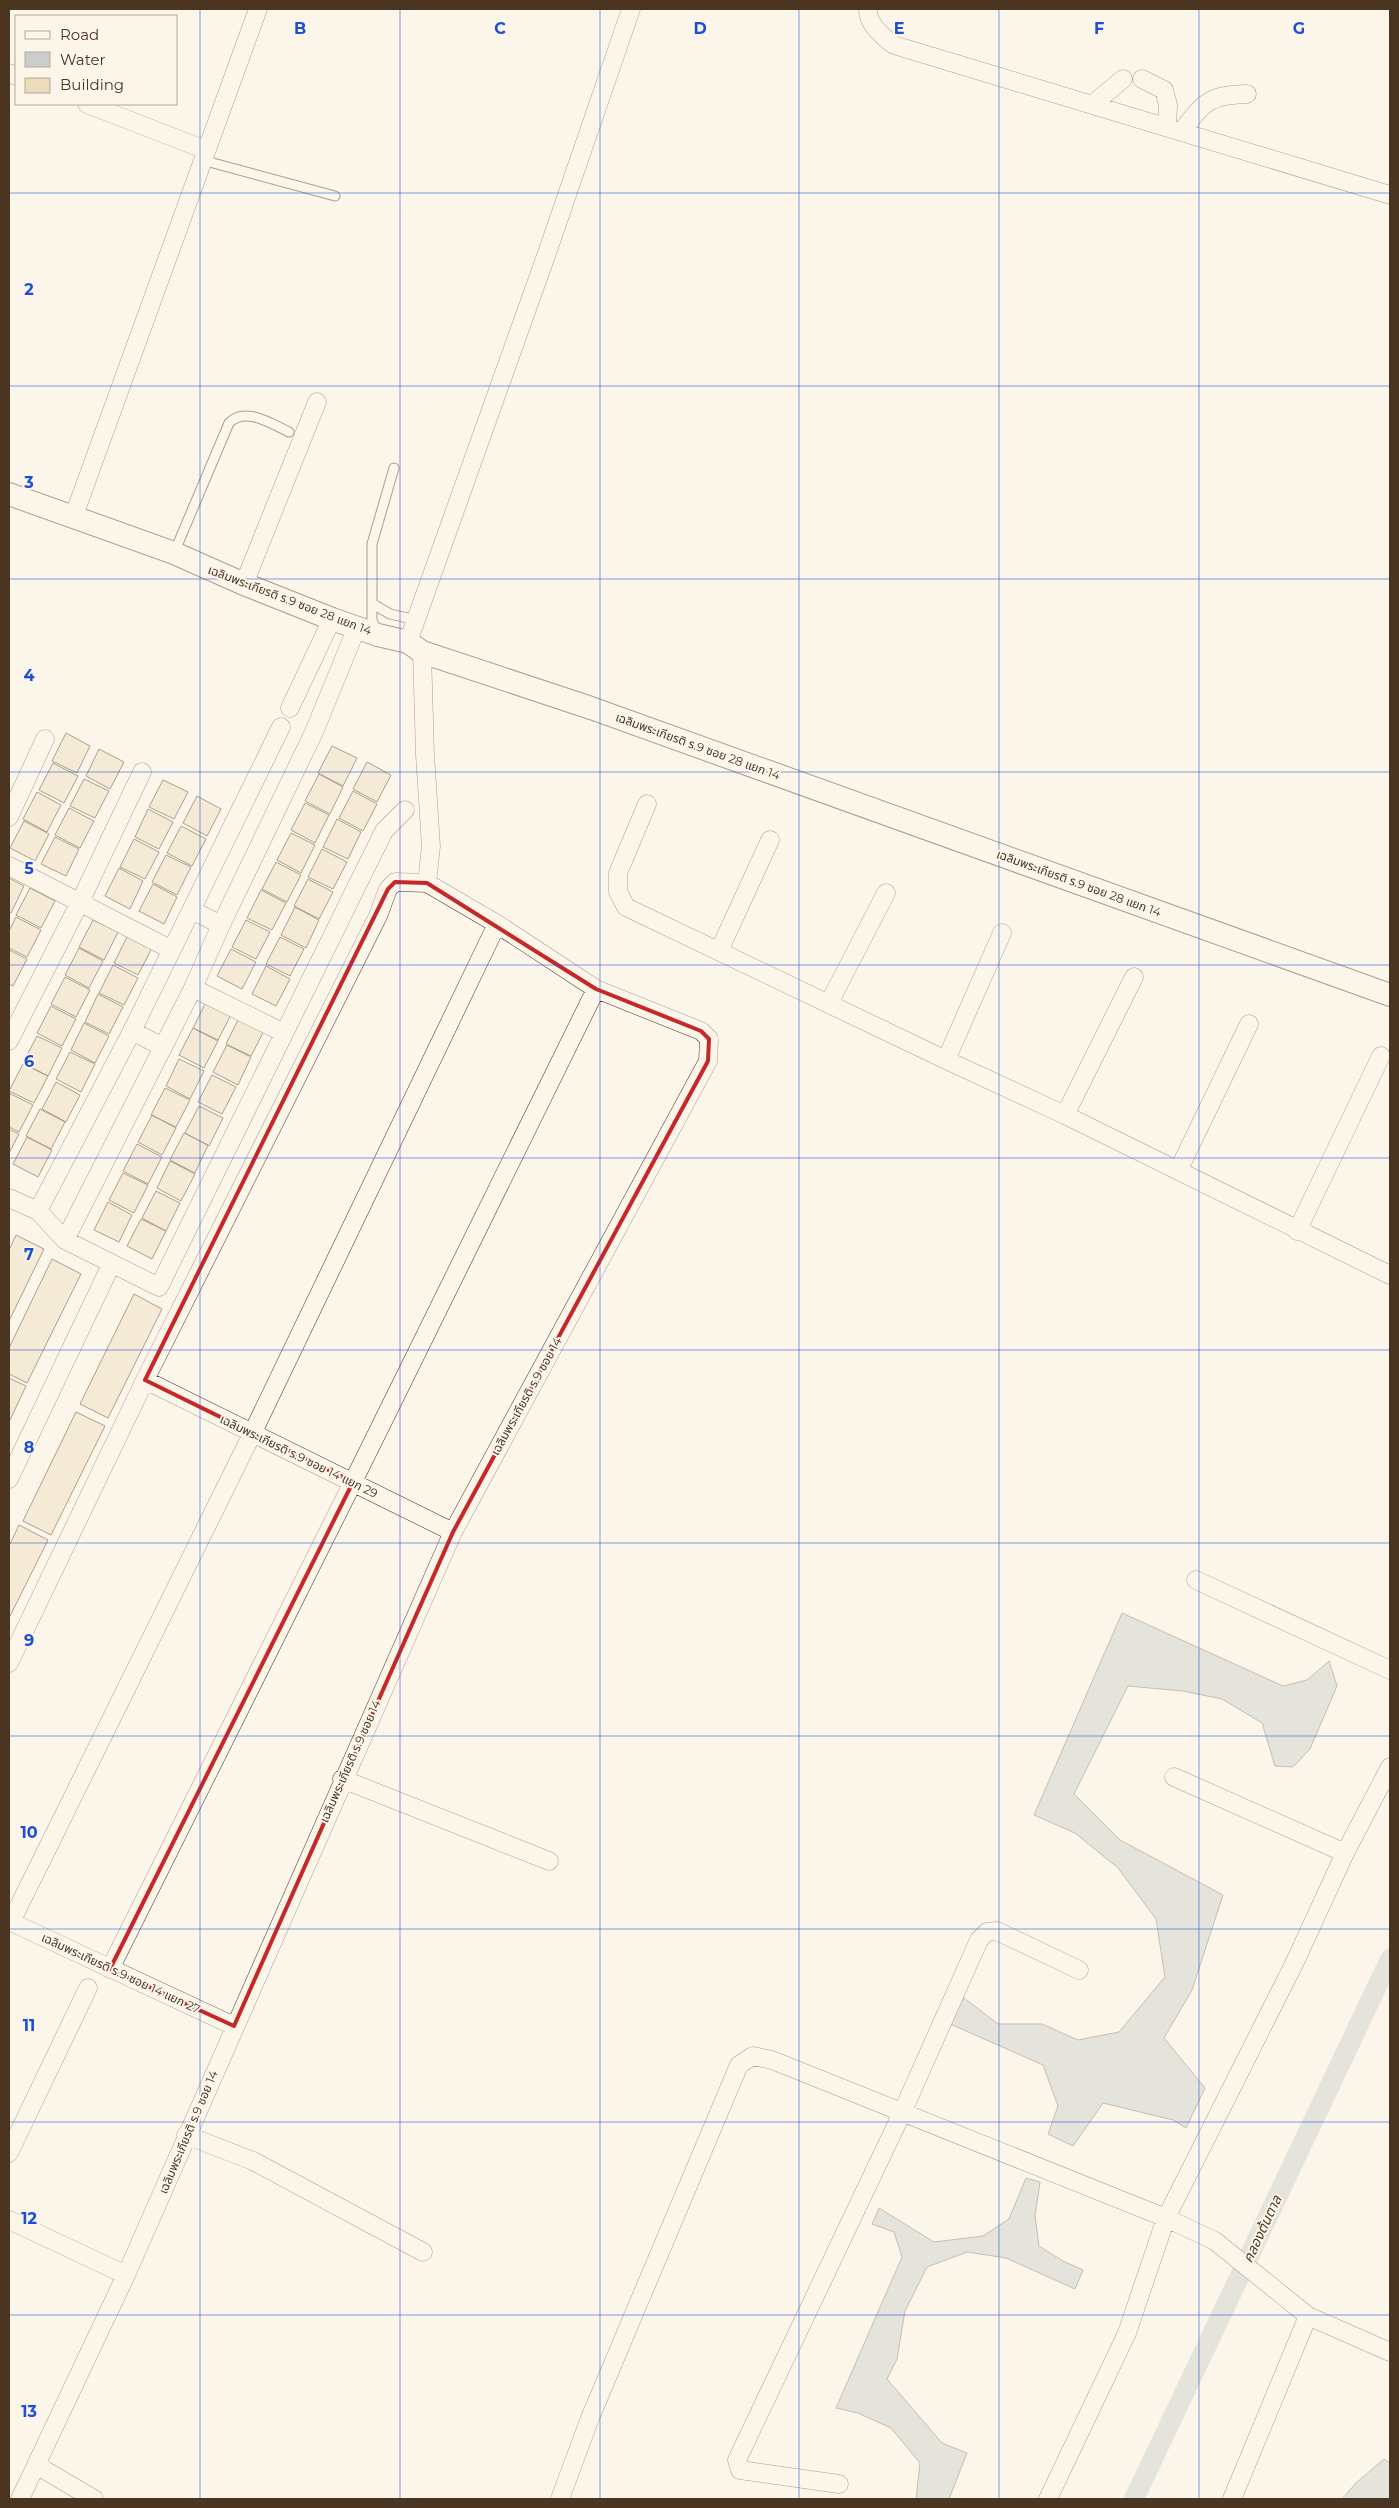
<svg xmlns="http://www.w3.org/2000/svg" width="1399" height="2508" viewBox="0 0 1399 2508" font-family="Montserrat,'Noto Sans Thai',sans-serif">
	<style>
		.water { fill: #c9cecd; stroke: #887966 }
		.lines { fill: none; stroke-linecap: round; stroke-linejoin: round }
		.canal { stroke: #c9cecd; stroke-width: 20 }
		.building { fill: #ecdcbc; stroke: #4a3520 }
		.service-casing { stroke: #4a3520; stroke-width: 11 }
		.minor-casing { stroke: #4a3520; stroke-width: 19 }
		.tertiary-casing { stroke: #4a3520; stroke-width: 24 }
		.service { stroke: #fbf6e9; stroke-width: 9 }
		.minor { stroke: #fbf6e9; stroke-width: 18 }
		.tertiary { stroke: #fbf6e9; stroke-width: 22 }
		.marked { fill: none; stroke: #c62828; stroke-width: 4; stroke-linejoin: round }
		.grid { fill: none; stroke: #1d4ed8; stroke-width: 1; stroke-opacity: 0.55 }
		.labels { text-anchor: middle; dominant-baseline: central; stroke-width: 4; stroke-linejoin: round; paint-order: stroke }
		.street-label { font-size: 12px; fill: #4a3520; stroke: #fbf6e9 }
		.water-label { font-size: 14px; font-style: italic; fill: #4a3520; stroke: #fbf6e9 }
		.grid-label { font-size: 16px; text-anchor: middle; font-weight: bold; fill: #1d4ed8; stroke: #fbf6e9; stroke-width: 4; stroke-linejoin: round; paint-order: stroke }
	</style>
	<rect width="100%" height="100%" fill="#fbf6e9"/>
	<path class="water" d="M1122,1613L1283,1686L1307,1680L1329,1661L1337,1686L1310,1749L1293,1767L1275,1766L1262,1723L1222,1699L1183,1691L1128,1686L1074,1794L1120,1840L1223,1895L1192,1990L1164,2038L1205,2088L1186,2128L1173,2120L1103,2103L1073,2146L1048,2134L1058,2106L1043,2065L948,2023L964,1998L998,2024H1042L1078,2040L1119,2032L1165,1977L1156,1919L1118,1868L1075,1833L1034,1815Z
		M1026,2178L1040,2182L1035,2216L1039,2246L1063,2261L1083,2270L1075,2289L1006,2258L967,2252L927,2267L905,2311L897,2359L887,2379L942,2443L967,2453L949,2499H916L920,2463L891,2428L858,2413L836,2408L902,2257L894,2232L872,2224L879,2208L934,2242L983,2236L1009,2219Z
		M1384,2459L1390,2463V2499H1342L1356,2483Z"/>
	<g class="lines">
		<path class="canal" d="M1134,2499L1390,1959"/>
	</g>
	<path class="building" d="M66,733L90,746L77,773L52,761Z
		M332,746L357,758L343,786L318,773Z
		M99,749L124,762L110,789L86,776Z
		M367,762L391,775L377,802L353,789Z
		M53,763L78,776L64,803L39,790Z
		M319,774L343,787L330,814L305,801Z
		M84,779L109,791L95,818L70,806Z
		M163,780L188,792L174,819L149,807Z
		M353,791L377,804L363,831L339,818Z
		M37,792L61,805L47,832L23,819Z
		M197,796L221,809L207,836L183,823Z
		M305,803L329,815L315,843L291,830Z
		M69,808L94,821L80,848L55,835Z
		M148,809L173,822L159,849L135,837Z
		M337,819L361,832L348,859L323,847Z
		M24,821L49,834L35,861L10,848Z
		M181,826L206,839L192,866L167,853Z
		M291,833L315,845L301,873L277,860Z
		M55,837L79,849L66,876L41,864Z
		M134,839L159,852L145,879L120,867Z
		M322,849L347,862L333,889L308,877Z
		M166,855L191,867L177,895L152,882Z
		M276,862L301,875L287,902L262,889Z
		M119,868L143,881L130,909L105,896Z
		M9,878L24,886L11,913L9,912Z
		M308,879L333,892L319,919L294,906Z
		M153,884L177,897L164,924L139,911Z
		M30,888L55,901L41,928L16,915Z
		M261,890L286,903L272,930L247,918Z
		M295,907L319,920L306,948L281,935Z
		M16,917L41,930L27,957L9,948V931Z
		M93,920L118,932L104,960L79,947Z
		M246,920L270,932L256,959L232,947Z
		M128,935L152,948L138,975L114,963Z
		M280,937L304,949L290,976L266,964Z
		M79,948L103,961L89,988L65,975Z
		M231,949L256,962L242,989L217,976Z
		M9,950L27,959L13,986L9,984Z
		M113,965L138,978L124,1005L99,993Z
		M266,966L290,979L276,1006L252,994Z
		M65,977L90,990L76,1017L51,1004Z
		M98,994L123,1007L109,1034L85,1022Z
		M207,1000L232,1013L218,1040L193,1028Z
		M51,1006L76,1019L62,1046L37,1033Z
		M240,1016L265,1029L251,1056L226,1044Z
		M84,1023L109,1036L95,1063L71,1050Z
		M193,1028L218,1041L204,1068L179,1055Z
		M37,1036L62,1048L48,1076L23,1063Z
		M227,1045L251,1057L238,1085L213,1072Z
		M70,1052L95,1064L81,1092L56,1079Z
		M179,1059L204,1071L190,1099L166,1086Z
		M23,1064L48,1076L34,1103L9,1091Z
		M212,1075L236,1087L222,1114L198,1102Z
		M56,1082L80,1095L66,1122L42,1109Z
		M165,1088L190,1100L176,1127L151,1115Z
		M9,1093L33,1105L19,1132L9,1127Z
		M199,1106L223,1118L209,1146L185,1133Z
		M40,1109L65,1122L51,1149L26,1136Z
		M152,1115L176,1128L162,1155L138,1142Z
		M9,1129L19,1134L9,1153Z
		M184,1133L208,1145L195,1173L170,1160Z
		M27,1137L52,1150L38,1177L13,1164Z
		M137,1144L162,1157L148,1184L123,1171Z
		M170,1161L195,1174L181,1201L157,1188Z
		M123,1173L148,1185L134,1213L109,1200Z
		M156,1191L180,1203L166,1231L142,1218Z
		M108,1202L132,1215L119,1242L94,1230Z
		M141,1219L166,1231L152,1259L127,1246Z
		M16,1235L44,1249L9,1321V1250Z
		M52,1259L81,1274L27,1383L9,1374V1348Z
		M134,1294L162,1309L108,1418L80,1404Z
		M9,1378L26,1386L9,1422Z
		M76,1412L105,1426L51,1535L23,1521Z
		M19,1525L48,1540L9,1618V1546Z"/>
	<g class="lines">
		<defs>
			<path id="service" d="M202,160L335,196
				M174,553L229,423C245,406 272,424 289,432
				M373,604L390,614L417,620
				M377,632L372,620V544L394,468"/>
			<path id="minor" d="M868,9C867,23 883,37 894,45L1390,195
				M9,73L16,76
				M1142,79L1164,90L1168,105L1167,127
				M87,104L206,150
				M1093,104L1123,79
				M1182,131C1204,102 1209,95 1247,94
				M73,518L258,9
				M244,584L317,402
				M408,642L547,253L631,9
				M422,652L425,755L431,846L427,883
				M290,708L332,619
				M647,804L618,873V892L626,907L946,1060L1065,1115L1390,1275
				M9,817L45,739
				M9,866L172,950
				M192,910L221,925
				M719,951L770,840
				M193,988L284,1033
				M829,1003L886,893
				M132,1031L163,1047
				M9,1041L80,902L142,772
				M946,1060L1002,933
				M1065,1115L1134,977
				M1178,1171L1249,1024
				M9,1198L38,1211L65,1240L159,1287L384,831L405,810
				M38,1211L132,1031L281,727
				M1297,1231L1381,1056
				M65,1240L193,988L221,925L314,732L357,627
				M145,1380L453,1532
				M9,1479L111,1265
				M1196,1580L1390,1670
				M9,1663L145,1380L378,916L388,889L395,882L427,883L497,924L596,989L701,1031L709,1039L708,1061L453,1532L126,2275L20,2499
				M1174,1777L1345,1853
				M342,1779L549,1861
				M9,1921L234,2026
				M11,1922L252,1434L497,924
				M110,1969L353,1482L596,989
				M186,2135L253,2161L423,2252
				M9,2153L88,1988
				M9,2220L126,2275
				M36,2465L94,2499
				M839,2484L740,2470L737,2460L902,2113L979,1940L987,1932L997,1931L1079,1970
				M560,2499L590,2418L739,2065L753,2056L772,2060L1166,2218L1215,2241L1308,2316L1390,2352
				M1048,2499L1127,2333L1166,2218L1294,1964L1345,1853L1390,1767
				M1232,2499L1308,2316"/>
			<path id="tertiary" d="M9,494L174,553L244,584L332,619L378,635L408,642L422,652L591,708L1390,995"/>
		</defs>
		<use href="#service" class="service-casing"/>
		<use href="#minor" class="minor-casing"/>
		<use href="#tertiary" class="tertiary-casing"/>
		<use href="#service" class="service"/>
		<use href="#minor" class="minor"/>
		<use href="#tertiary" class="tertiary"/>
	</g>
	<path d="M0 0H1399V2508H0ZM395,882L427,883L596,989L701,1031L709,1039L708,1061L453,1532L234,2026L110,1969L353,1482L145,1380L388,889Z" fill="#fbf6e9" fill-opacity=".55" fill-rule="evenodd"/>
	<path class="marked" d="M395,882L427,883L596,989L701,1031L709,1039L708,1061L453,1532L234,2026L110,1969L353,1482L145,1380L388,889Z"/>
	<path class="grid" d="M200,9V2499M400,9V2499M600,9V2499M799,9V2499M999,9V2499M1199,9V2499M9,193H1390M9,386H1390M9,579H1390M9,772H1390M9,965H1390M9,1158H1390M9,1350H1390M9,1543H1390M9,1736H1390M9,1929H1390M9,2122H1390M9,2315H1390"/>
	<g class="labels">
		<g class="street-label">
			<text transform="translate(290 600) rotate(21)">เฉลิมพระเกียรติ ร.9 ซอย 28 แยก 14</text>
			<text transform="translate(698 746) rotate(20)">เฉลิมพระเกียรติ ร.9 ซอย 28 แยก 14</text>
			<text transform="translate(1079 883) rotate(20)">เฉลิมพระเกียรติ ร.9 ซอย 28 แยก 14</text>
			<text transform="translate(526 1396) rotate(-61)">เฉลิมพระเกียรติ ร.9 ซอย 14</text>
			<text transform="translate(299 1456) rotate(26)">เฉลิมพระเกียรติ ร.9 ซอย 14 แยก 29</text>
			<text transform="translate(350 1761) rotate(-66)">เฉลิมพระเกียรติ ร.9 ซอย 14</text>
			<text transform="translate(121 1973) rotate(25)">เฉลิมพระเกียรติ ร.9 ซอย 14 แยก 27</text>
			<text transform="translate(188 2132) rotate(-67)">เฉลิมพระเกียรติ ร.9 ซอย 14</text>
		</g>
		<g class="water-label">
			<text transform="translate(1262 2229) rotate(-65)">คลองต้นตาล</text>
		</g>
	</g>
	<g class="grid-label">
		<text x="300" y="34">B</text>
		<text x="500" y="34">C</text>
		<text x="700" y="34">D</text>
		<text x="899" y="34">E</text>
		<text x="1099" y="34">F</text>
		<text x="1299" y="34">G</text>
		<text x="29" y="295">2</text>
		<text x="29" y="488">3</text>
		<text x="29" y="681">4</text>
		<text x="29" y="874">5</text>
		<text x="29" y="1067">6</text>
		<text x="29" y="1260">7</text>
		<text x="29" y="1453">8</text>
		<text x="29" y="1646">9</text>
		<text x="29" y="1838">10</text>
		<text x="29" y="2031">11</text>
		<text x="29" y="2224">12</text>
		<text x="29" y="2417">13</text>
	</g>
	<rect width="1399" height="2508" fill="none" stroke="#4a3520" stroke-width="20"/>
	<rect x="15" y="15" width="162" height="90" fill="#fbf6e9" stroke="#b4a999"/>
	<rect x="25" y="31" width="25" height="8" fill="#fbf6e9" stroke="#b4a999"/>
	<text x="60" y="40" font-size="15" fill="#4a3520">Road</text>
	<rect x="25" y="52" width="25" height="15" fill="#c9cecd" stroke="#b4a999"/>
	<text x="60" y="65" font-size="15" fill="#4a3520">Water</text>
	<rect x="25" y="78" width="25" height="15" fill="#ecdcbc" stroke="#b4a999"/>
	<text x="60" y="90" font-size="15" fill="#4a3520">Building</text>
</svg>
